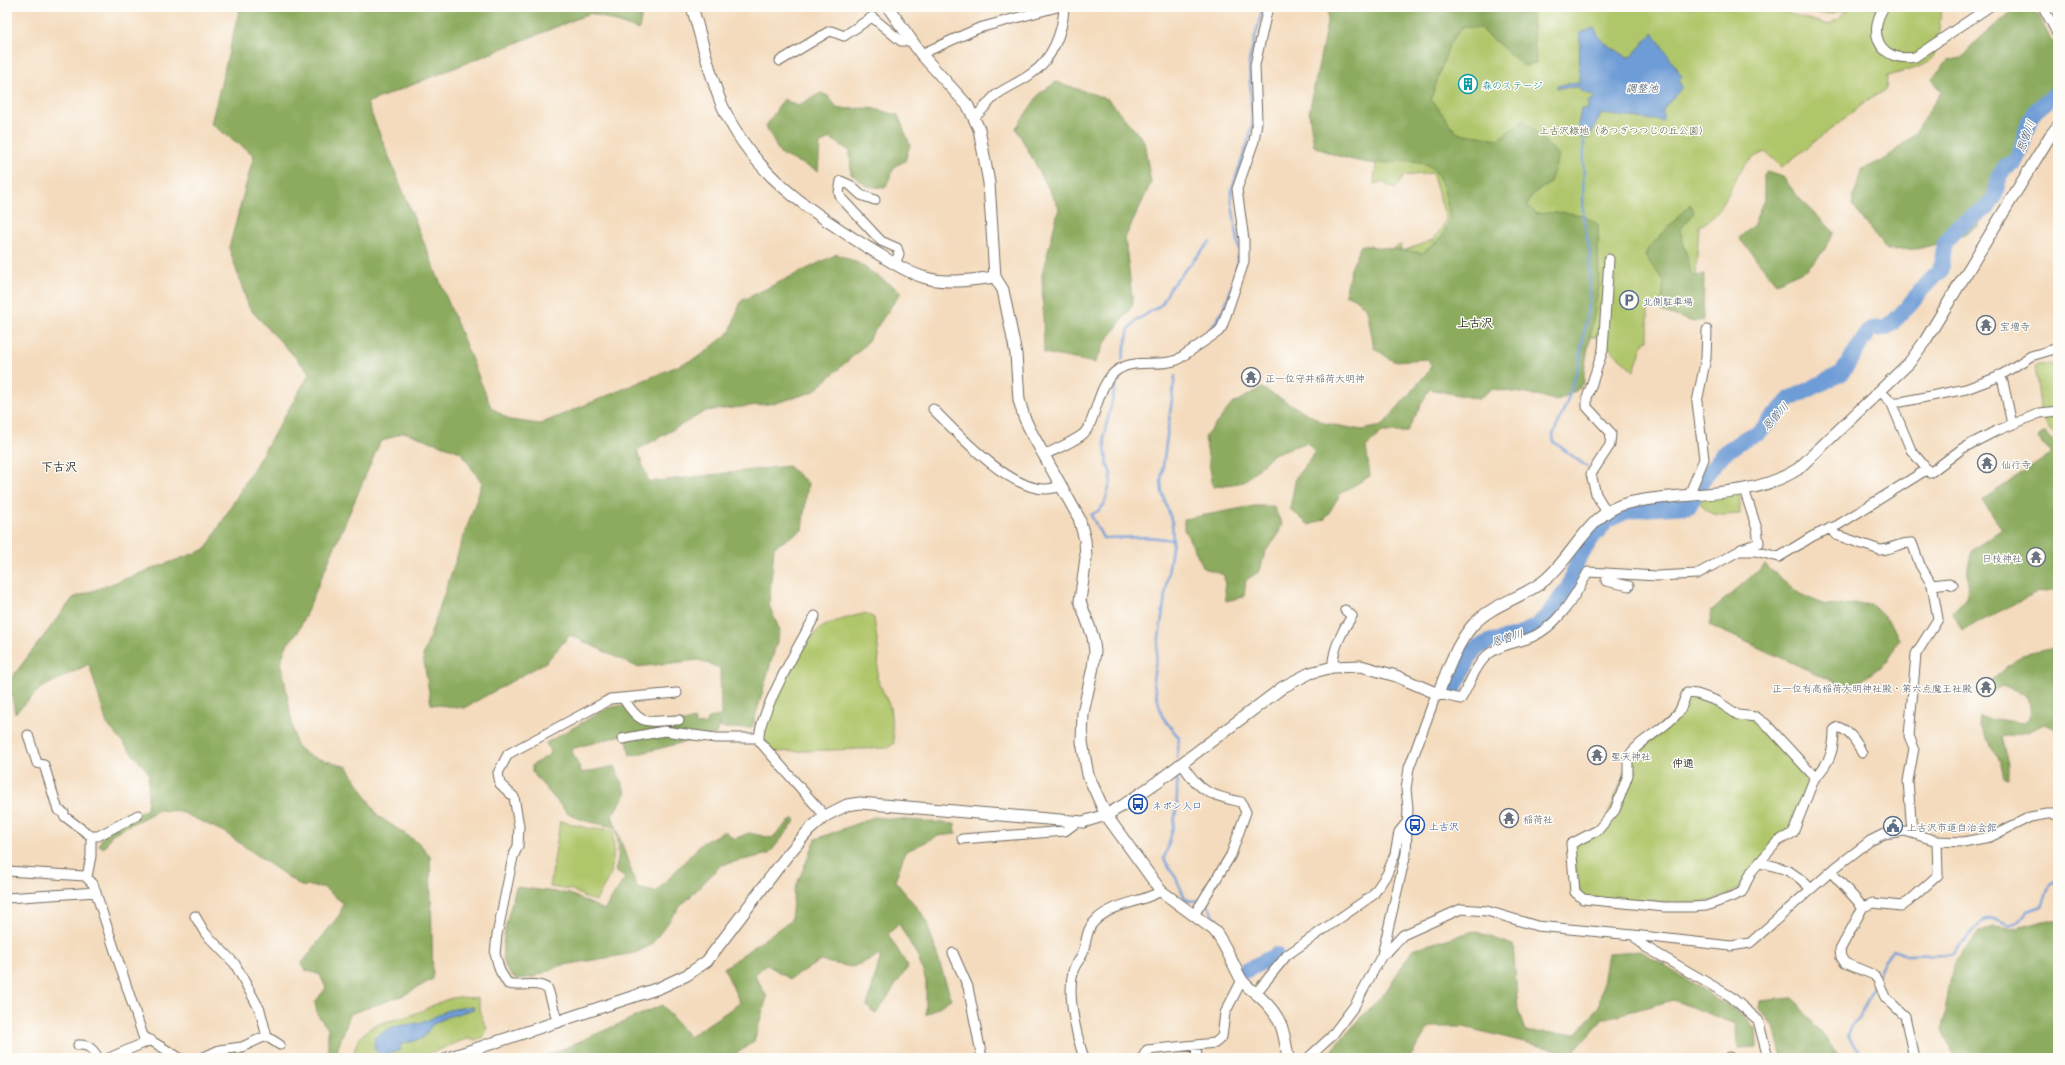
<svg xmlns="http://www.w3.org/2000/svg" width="2065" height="1065" viewBox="0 0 2065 1065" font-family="'Playpen Sans','Klee One',sans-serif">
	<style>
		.green { fill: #b0c66a; stroke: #6e784a }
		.forest { fill: #8cab5e; stroke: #5c6b44 }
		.water { fill: #6e9cd6; stroke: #4c6480 }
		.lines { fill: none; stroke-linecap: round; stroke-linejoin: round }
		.stream { stroke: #6e9cd6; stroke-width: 2.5 }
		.river { stroke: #6e9cd6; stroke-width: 16 }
		.minor-casing { stroke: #71695e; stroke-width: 11 }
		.tertiary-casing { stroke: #71695e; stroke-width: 13 }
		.minor { stroke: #fff; stroke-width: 9 }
		.tertiary { stroke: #fff; stroke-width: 11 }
		.labels { text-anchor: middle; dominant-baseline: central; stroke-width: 3; stroke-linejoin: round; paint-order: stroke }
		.culture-label { font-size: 10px; fill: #0d838f; stroke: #fdfcf7; text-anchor: start }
		.park-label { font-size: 10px; fill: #535a3e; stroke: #fdfcf7 }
		.service-label { font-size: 10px; fill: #4e5e75; stroke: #fdfcf7; text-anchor: start }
		.worship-label { font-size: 10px; fill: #5b616d; stroke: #fdfcf7; text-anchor: start }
		.transit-label { font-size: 10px; fill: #164399; stroke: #fdfcf7; text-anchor: start }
		.water-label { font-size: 11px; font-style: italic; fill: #46586f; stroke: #fdfcf7 }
		.neighbourhood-label { font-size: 11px; font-weight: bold; fill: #2b2b2b; stroke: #fdfcf7 }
		.quarter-label { font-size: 12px; font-weight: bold; fill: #2b2b2b; stroke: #fdfcf7 }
	</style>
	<rect width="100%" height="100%" fill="#fdfcf7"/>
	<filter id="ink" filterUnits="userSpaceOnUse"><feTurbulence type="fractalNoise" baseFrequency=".025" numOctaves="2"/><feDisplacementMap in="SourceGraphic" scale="8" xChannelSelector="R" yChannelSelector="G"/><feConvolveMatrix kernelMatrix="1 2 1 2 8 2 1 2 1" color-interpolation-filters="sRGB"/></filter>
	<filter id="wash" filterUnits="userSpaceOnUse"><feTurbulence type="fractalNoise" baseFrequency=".012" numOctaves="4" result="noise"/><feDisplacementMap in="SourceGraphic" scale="16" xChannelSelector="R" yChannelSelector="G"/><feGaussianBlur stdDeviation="0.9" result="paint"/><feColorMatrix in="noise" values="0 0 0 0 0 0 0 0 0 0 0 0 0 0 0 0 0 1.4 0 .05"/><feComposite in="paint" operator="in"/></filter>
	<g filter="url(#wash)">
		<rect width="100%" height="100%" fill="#f4dbbd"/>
		<path class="green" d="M1434,7H1755L1759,12L1766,7L1829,25L1849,9C1836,12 1817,19 1806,7H1941C1936,62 1942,62 1887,76L1886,90L1876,94L1782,167L1765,152C1760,154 1753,157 1749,161C1727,182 1729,213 1699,226L1696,271L1700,290L1682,306L1648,309V340L1644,341L1634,371L1597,337L1560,336L1437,258L1376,256L1401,245L1400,252L1433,240L1442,228L1446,219L1432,173L1404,176L1395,189L1382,182L1374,184L1377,152Z
			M2058,364V436L2048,429L2040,408L2035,365Z
			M1740,494V514C1720,515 1707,519 1698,498Z
			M866,613L874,618L879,655L877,678L890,707L894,743L888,748L773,752C770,748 765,743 764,739C758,721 803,644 817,631C828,621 853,617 866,613Z
			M1691,695L1755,720L1773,735L1809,777L1811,781L1789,831L1740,888L1715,900L1698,904L1586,897L1580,895L1572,846L1602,830L1632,755Z
			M560,821L592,829H613L614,851L611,873L596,901L586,898L572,890L550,887Z
			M457,997L478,998L482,1018L487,1029L484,1037L475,1040L466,1039L418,1058H355C354,1050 355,1045 360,1038C374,1019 395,1022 414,1014C429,1008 441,1000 457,997Z
			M243,1050L247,1058H207L220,1053Z"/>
		<path class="forest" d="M240,7H643L639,30L591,13L367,103L491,407L510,420L540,424L699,357L730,332L741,301L837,254L858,263L901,292L864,346L813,392L776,403L706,411L637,450L649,482L788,466L808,483L802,530L774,547L769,605L780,631L752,728H721L720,720L716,734L630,756L626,734L571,749L582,773L615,766L626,794L612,815L637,888L656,892L702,843L725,831L734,839L749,833L772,838L793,818L796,820L769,854L721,865L679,908L651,945L635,953L558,966L534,977L518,979C516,978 511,976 510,974C493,956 511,908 516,887L570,894L604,910L625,878L615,871C620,857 619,841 615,827L585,821L568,814L532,772V765L551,754L546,743L608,708L624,705L644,723L684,722L694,719L696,725L706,724L709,718L721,716L720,668L698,660L637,667L570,635L546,662L464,708L431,704L423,656L482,483L461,452L404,432L380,442L298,632L287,645L281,660L296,746L309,756L348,767L378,816L420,844L430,856L433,979L404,995L350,1014C346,1029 338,1042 336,1058H328V1029L317,1014L315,1002L326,988L320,975L303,969L302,963L340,914L343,903L323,887L301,886L224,832L179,811L159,810L112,834L104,848L99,845L111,818L147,810L149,773L107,724L89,664L41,688L15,713L9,681L73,598L206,549L310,373L249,308L229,248L254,155L211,124Z
			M1328,7H1531L1536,63L1524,66L1480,28L1462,27L1449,45L1431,99L1457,133L1499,139L1524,120L1559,156L1549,184L1535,192L1527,205L1537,214C1556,212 1584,210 1598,225L1599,286L1584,370V382L1577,390L1556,401L1541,396L1492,389L1478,399L1429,389L1407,432H1382L1366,447L1370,476L1341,493L1325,519L1309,525L1290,509L1296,477L1315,453L1308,442L1273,454L1244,482L1213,487L1205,437L1232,404L1262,388L1324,423L1362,430L1382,426L1432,367L1428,359L1393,361L1374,348L1367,309L1354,298L1345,294L1351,269L1361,245L1423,253L1442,237L1450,220C1447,204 1445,180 1432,168C1415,154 1389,166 1369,163C1350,160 1331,155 1314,146L1309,113L1328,18Z
			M2017,7L2038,14L2050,38L2058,45V82L2054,83L2027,114L2021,142L1978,226L1954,240L1916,249L1887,250L1852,205L1861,170L1887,158L1914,134L1941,92L1932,78L1948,61L1961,58L1980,38Z
			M1056,82L1108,99L1144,141L1151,183L1125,238L1133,305L1105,343L1095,363L1044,353L1042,275L1059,208L1016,128L1040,93Z
			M821,93L828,96L838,109L870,108L898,115L910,145L905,161L895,166L885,188L867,186L851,174L850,151L830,138L820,144L818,171L780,154L766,126L784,99L797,106Z
			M1767,172L1783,177L1798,197L1834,232L1823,252L1807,269L1776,283L1739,238L1753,226L1764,199V175Z
			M1690,204L1694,213L1680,230L1692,276L1704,275L1703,320L1693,322L1661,311L1664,281L1645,256L1648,249Z
			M2044,432L2058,446V589L2039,592L1962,630L1952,612L1967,598L1968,567L1972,550L2002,529L1982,500L2051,454L2038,438Z
			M1254,506H1273L1282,524L1277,537L1265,552L1260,571L1246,580L1244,597L1226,601L1224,575L1204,568L1184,529V519Z
			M1765,565L1800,594L1825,605L1871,604L1892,625L1899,639L1888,661L1850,689L1709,625L1712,610Z
			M2058,647V730L2044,724L2028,732L2001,737L2008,764V778L2004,777C2001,757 1989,742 1978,725L1979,717L2024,723L2030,719C2032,692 2025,696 2002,686L1988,694L1987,692L1993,686L1992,680L2022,655Z
			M874,817L955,824L956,834L938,836L905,852L895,881L925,917L951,999L926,1015V981L918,957L899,924L888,934L908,967L876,1014L867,1006L881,955L852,967L820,961L790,979L766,964L755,975L767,997L754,1041L731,1058H542L662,1005L689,1037L740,1003L724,968L791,920L794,891L816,839Z
			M2048,920H2058V1058H1954L1942,1028L1953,965L1979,932L1993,927L2012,929Z
			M1474,931L1513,945L1518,1009L1525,1032L1577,1033L1599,1006L1608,953L1641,951L1738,1012L1756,1028L1757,1047L1737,1048L1736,1024L1673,1000L1603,1019L1572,1054L1464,1027H1429L1409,1058H1324L1386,991L1413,949Z
			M1793,998L1841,1058H1782L1774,1027L1759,1008L1760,1001Z"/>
		<path class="water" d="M1594,28L1602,41L1627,57L1632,56L1653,32L1682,77L1679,81L1682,87L1663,110V121L1601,114L1589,138L1580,137L1581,131L1578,125L1581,109H1588V102L1596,97L1580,90V87L1557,88V85L1579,83L1580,33Z
			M473,1006L474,1009L447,1017L432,1025L423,1038L400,1045L401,1050C393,1053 385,1055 377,1052L374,1046L375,1037L393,1027L424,1022L448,1010Z"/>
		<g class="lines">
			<path class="stream" d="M1584,137L1583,216L1590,251L1589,300L1579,364L1566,405L1553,435L1554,442L1587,467
				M1239,249L1231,197L1232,188L1249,139L1252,124L1249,61L1263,7
				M1187,346C1196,340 1206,335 1212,327C1225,312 1237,276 1238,256
				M1122,360L1129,329L1136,321L1162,304L1171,286L1210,242
				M1175,376L1161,481L1162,492L1172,522L1173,540L1153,680L1162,716L1179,738L1177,759
				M1117,380L1104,436L1107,463L1111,474V481L1104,505L1098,511L1091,515L1103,538L1149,537L1173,540
				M1176,775C1180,804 1173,832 1164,859L1176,878L1185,898L1189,901C1212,898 1207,911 1220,923
				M1878,975L1885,959L1893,950L1906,955L1953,954L1983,920L1991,918L2009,926L2019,922L2028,911L2042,906L2050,885L2058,880
				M1860,1058V1053L1848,1036L1853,1024L1861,1016L1875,982"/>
			<path class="river" d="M1453,690L1474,649L1491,641L1517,636L1536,626L1550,613L1569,586L1578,559L1594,535L1608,520L1625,512L1642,509L1689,506L1705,476L1725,452L1746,438L1759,433L1790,399L1842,373L1869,330C1874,327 1882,330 1887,327C1908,312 1919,287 1940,272L1945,243L1956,228L1988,207L1994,198L2000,175L2005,167L2015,162L2020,152L2029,121L2035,111L2058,92
				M1245,971L1276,955"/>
		</g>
	</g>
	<g filter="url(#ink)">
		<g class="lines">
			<defs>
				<path id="minor" d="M1884,7C1866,35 1882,63 1915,57L1989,7
					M2043,7L2058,35
					M921,54L979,28L1057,7
					M780,61L828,32L831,31L844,36L872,17L901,41H911
					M974,117C983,111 988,102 996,95C1007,87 1020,82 1031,74C1052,60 1063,32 1064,7
					M875,200L861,195L850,185L841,181L839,193L841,198L881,241L897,248L899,254L895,264
					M1999,375L2003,382L2012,424
					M1881,392L1891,402L1911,450L1930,473L1963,448L1994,432L2040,413L2058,411
					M1891,402H1901L1966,389L1998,377L2031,356L2058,348
					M933,409C957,433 1009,490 1046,489C1051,489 1056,487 1061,487
					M1044,455C1056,449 1071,443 1082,435C1098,422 1095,384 1119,369C1136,359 1159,367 1177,360L1218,332L1222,327L1244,262V240L1237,189L1254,141L1257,122L1255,65L1268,7
					M1689,495L1704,459L1697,402L1706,358L1707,330
					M1606,511L1596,494L1591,474L1610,445L1611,433L1587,407V398L1603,350L1609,259
					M1830,528L1836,535L1880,550C1892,550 1899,542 1912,543L1920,565L1932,585L1938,619L1916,654L1909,736L1914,748L1908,781L1912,832
					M1741,549L1759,543L1757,529L1744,489
					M1606,581L1629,586
					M1932,585L1949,583L1953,585
					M815,616C804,636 752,725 760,742L825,816
					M1333,667C1332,650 1343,629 1352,616L1345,610
					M1687,693L1697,694L1717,701L1738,715L1756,717L1766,724L1812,774L1814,779L1793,833L1778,841L1751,872L1742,892L1736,895L1706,906L1693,907H1664L1583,899L1575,892L1571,844L1598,830L1615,810L1628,775V757C1640,739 1664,730 1678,713C1682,708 1684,699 1687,693Z
					M623,698C642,728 646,721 679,720
					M28,735L37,763L44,765L58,810L64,813V816L91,836V856L87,877
					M622,739L664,731L716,738H758
					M1182,764C1200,792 1209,795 1241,802L1246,812L1231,855L1194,915
					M1814,779C1829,763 1834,753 1834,730L1838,727C1850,731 1857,742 1862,753
					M91,836H98L138,815
					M962,839L1065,831L1077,822
					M1759,863C1783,867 1794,871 1811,889
					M7,871L85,876L93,884L143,1036L180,1058
					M1831,872L1863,907
					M7,898L96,892
					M195,916L205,933L235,964L260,1010L266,1033V1036L242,1047L219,1050L202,1058
					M1633,935L1644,946L1730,996L1758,1020L1768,1058
					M953,953L968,987L982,1058
					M1382,955L1388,951L1403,935L1461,909L1487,911L1537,926L1633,935L1731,946L1750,943L1836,867L1870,841L1884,834L1905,831L1937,841L1963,842L1990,837L2030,817L2047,814H2058
					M1256,993L1287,955L1373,895L1387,874L1395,854L1399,832L1407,822
					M558,1023L548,989C535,980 522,988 508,984L500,971L495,954L497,935L513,857L518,846L519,826L514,797L500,784L498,773L508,754L605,702L610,699L677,693
					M266,1036L280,1045
					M78,1045C88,1044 93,1049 98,1058
					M1196,1046L1197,1058
					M1729,1057L1731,1058
					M109,1058L151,1040
					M1084,1058C1076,1034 1067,996 1073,971C1075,964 1081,959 1083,952C1087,941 1086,929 1095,921C1112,903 1141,903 1161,891
					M1145,1058L1144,1055L1147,1050L1215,1043L1222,1037L1225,1013L1242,980
					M1308,1058L1331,1037L1355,1005L1382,955L1406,853L1408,808L1406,789L1409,768L1434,700L1438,694L1461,699C1470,684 1476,663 1490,653C1501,645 1515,643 1527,639C1556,629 1574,598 1588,572L1657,576L1697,574L1739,551H1755L1779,557L1813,536L1838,525L1926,470
					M1914,1058L1905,1016L1885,997L1878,980L1874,975L1845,963L1841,957L1840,950L1863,907L1873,903L1901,906L1908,902L1938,875L1937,841"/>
				<path id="tertiary" d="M692,7C702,39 709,74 722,105C751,172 808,210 867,247C886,258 905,272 926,278C948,284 972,280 995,277
					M888,7L921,54L968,106L979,129L989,183L995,277L1003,290L1016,354L1019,400L1024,417L1031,432L1079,518L1085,540L1086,558L1080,601L1093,637L1095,651L1093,667L1083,713L1082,742L1088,775L1106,815L1161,891L1214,930C1226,945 1232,963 1241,979C1245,986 1255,992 1261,998C1282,1017 1284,1031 1288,1058
					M448,1058L659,988L687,975L707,961L786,857L809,830L825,816L847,805L860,803L1083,822L1106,815L1122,806L1157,782L1283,687L1310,673L1333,667L1361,666L1396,676L1438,694C1447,671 1456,645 1472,626C1491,604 1523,598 1545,580C1574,556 1589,512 1628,503C1684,490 1748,501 1798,469L1909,363L1925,341L2050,136L2058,126"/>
			</defs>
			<use href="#minor" class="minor-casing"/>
			<use href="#tertiary" class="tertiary-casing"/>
			<use href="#minor" class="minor"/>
			<use href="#tertiary" class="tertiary"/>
		</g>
	</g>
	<defs>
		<symbol id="building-ring" viewBox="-11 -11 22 22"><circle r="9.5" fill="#fdfcf7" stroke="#0f9aa8" stroke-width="1.5"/><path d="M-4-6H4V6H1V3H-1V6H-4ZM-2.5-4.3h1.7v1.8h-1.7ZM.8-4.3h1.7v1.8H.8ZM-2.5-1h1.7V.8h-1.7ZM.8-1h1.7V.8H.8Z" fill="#0f9aa8"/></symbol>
		<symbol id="parking-ring" viewBox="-11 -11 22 22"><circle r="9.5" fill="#fdfcf7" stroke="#5c6f8a" stroke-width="1.5"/><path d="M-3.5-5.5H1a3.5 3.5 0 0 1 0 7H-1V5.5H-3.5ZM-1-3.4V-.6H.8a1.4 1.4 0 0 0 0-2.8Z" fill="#5c6f8a"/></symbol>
		<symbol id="temple-ring" viewBox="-11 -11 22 22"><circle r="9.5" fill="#fdfcf7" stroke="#6b7280" stroke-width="1.5"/><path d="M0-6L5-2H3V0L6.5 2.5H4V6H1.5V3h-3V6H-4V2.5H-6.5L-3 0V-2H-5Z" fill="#6b7280"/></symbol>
		<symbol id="bus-ring" viewBox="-11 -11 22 22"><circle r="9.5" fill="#fdfcf7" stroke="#1a4fb4" stroke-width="1.5"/><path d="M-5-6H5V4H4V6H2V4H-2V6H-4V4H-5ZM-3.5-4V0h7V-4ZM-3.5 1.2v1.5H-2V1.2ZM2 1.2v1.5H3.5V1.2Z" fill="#1a4fb4"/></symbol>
		<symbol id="civic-ring" viewBox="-11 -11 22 22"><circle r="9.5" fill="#fdfcf7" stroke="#5c6f8a" stroke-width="1.5"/><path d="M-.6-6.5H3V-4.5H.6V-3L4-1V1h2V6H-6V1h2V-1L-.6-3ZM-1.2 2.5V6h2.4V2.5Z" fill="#5c6f8a"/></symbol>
	</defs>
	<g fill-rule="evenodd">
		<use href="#building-ring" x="1457" y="73" width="22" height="22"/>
		<use href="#parking-ring" x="1618" y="289" width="22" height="22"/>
		<use href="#temple-ring" x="1975" y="314" width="22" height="22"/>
		<use href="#temple-ring" x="1240" y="366" width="22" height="22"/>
		<use href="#temple-ring" x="1976" y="452" width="22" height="22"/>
		<use href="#temple-ring" x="2025" y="546" width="22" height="22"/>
		<use href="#temple-ring" x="1975" y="676" width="22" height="22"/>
		<use href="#temple-ring" x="1586" y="744" width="22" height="22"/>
		<use href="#bus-ring" x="1127" y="793" width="22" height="22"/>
		<use href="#temple-ring" x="1498" y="807" width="22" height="22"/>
		<use href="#bus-ring" x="1404" y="814" width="22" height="22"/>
		<use href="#civic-ring" x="1882" y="815" width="22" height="22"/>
	</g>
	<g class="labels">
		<g class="culture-label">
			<text x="1482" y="84">森のステージ</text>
		</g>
		<g class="park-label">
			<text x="1624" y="129">上古沢緑地（あつぎつつじの丘公園）</text>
		</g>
		<g class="service-label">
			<text x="1643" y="300">北側駐車場</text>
			<text x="1907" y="826">上古沢市道自治会館</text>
		</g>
		<g class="worship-label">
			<text x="2000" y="325">宝増寺</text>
			<text x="1265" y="377">正一位守井稲荷大明神</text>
			<text x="2001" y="463">仙行寺</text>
			<text x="2022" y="557" text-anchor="end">日枝神社</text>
			<text x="1972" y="687" text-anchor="end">正一位有高稲荷大明神社殿・第六点魔王社殿</text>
			<text x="1611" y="755">聖天神社</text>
			<text x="1523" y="818">稲荷社</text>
		</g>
		<g class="transit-label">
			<text x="1152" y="804">ネポン入口</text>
			<text x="1429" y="825">上古沢</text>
		</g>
		<g class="water-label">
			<text x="1642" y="87">調整池</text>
			<text transform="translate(2025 136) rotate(-70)">恩曽川</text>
			<text transform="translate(1775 416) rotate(-47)">恩曽川</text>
			<text transform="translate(1507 637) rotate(-17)">恩曽川</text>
		</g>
		<g class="neighbourhood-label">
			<text x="1683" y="762">仲通</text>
		</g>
		<g class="quarter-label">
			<text x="1475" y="322">上古沢</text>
			<text x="59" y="466">下古沢</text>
		</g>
	</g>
	<rect width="2065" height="1065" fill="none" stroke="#fdfcf7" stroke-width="24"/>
</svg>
